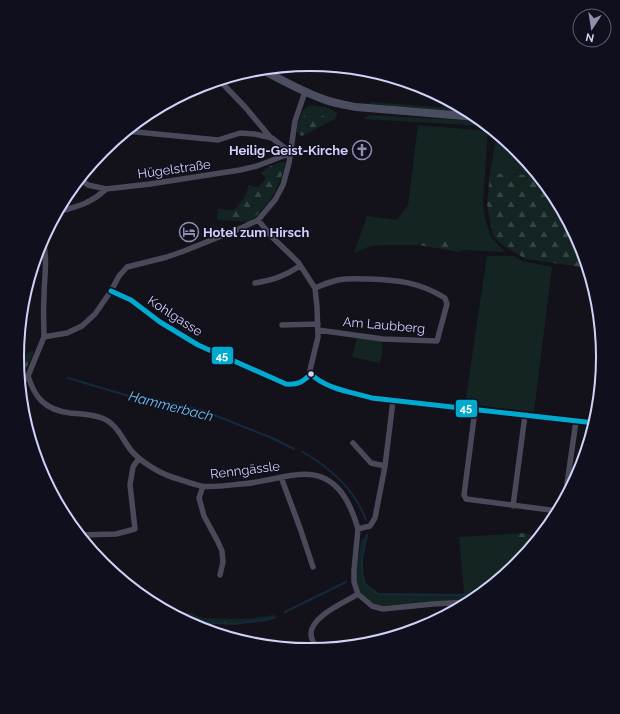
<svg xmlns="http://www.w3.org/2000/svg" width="620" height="714" viewBox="0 0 620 714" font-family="Raleway,sans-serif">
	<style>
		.green { fill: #132423 }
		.forest { fill: url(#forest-firs) }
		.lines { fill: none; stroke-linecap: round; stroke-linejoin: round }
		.stream { stroke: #15293e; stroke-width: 2 }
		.minor { stroke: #49495a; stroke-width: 5.5 }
		.secondary { stroke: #4b4e60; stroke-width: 8 }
		.bus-1-casing { stroke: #100f1e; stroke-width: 8 }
		.bus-1 { stroke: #00a9ce; stroke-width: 5 }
		.bus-dot { fill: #d1d2f9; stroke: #100f1e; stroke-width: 1.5 }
		.labels { text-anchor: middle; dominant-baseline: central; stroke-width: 3; stroke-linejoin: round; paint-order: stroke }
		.poi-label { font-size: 13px; font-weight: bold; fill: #d1d2f9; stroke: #100f1e; text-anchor: end }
		.street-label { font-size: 13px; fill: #d1d2f9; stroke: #100f1e }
		.water-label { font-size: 14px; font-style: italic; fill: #6cc0ec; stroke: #100f1e }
		.rim { fill: none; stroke: #d1d2f9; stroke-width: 2 }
		.line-badge { stroke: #100f1e; stroke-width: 1.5 }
		.badge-label { font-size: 11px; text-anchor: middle; font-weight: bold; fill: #fff }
	</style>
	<defs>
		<pattern id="forest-firs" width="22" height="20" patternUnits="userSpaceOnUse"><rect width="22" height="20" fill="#132423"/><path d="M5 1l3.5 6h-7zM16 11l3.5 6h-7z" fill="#344344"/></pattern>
	</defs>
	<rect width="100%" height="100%" fill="#13121a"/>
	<path class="green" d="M371,102L464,109L473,114L370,104Z
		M311,105L326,107L338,113L335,119L310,113L300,118C302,111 304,107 311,105Z
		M370,115L481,121L486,124V126L363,119Z
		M418,125L488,131L483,203L485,220L492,238L505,252L463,250L459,252L453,242H426L419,245H382L368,247L354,253L367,216L397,220L408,205Z
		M497,133L517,150L541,178L524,175L490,173Z
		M487,256H514L522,261L552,267L534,412L465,404Z
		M357,338L381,341L383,349L380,363L352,357Z
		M602,346L603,357L597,414L596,418H594Z
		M508,534L534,544L517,564L472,601L383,607C347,594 356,574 361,542L363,538L366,536C364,549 359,571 366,583C369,589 376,592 382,594L464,595L459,537Z
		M170,613H191L210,623L212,632L198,628Z"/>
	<path class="forest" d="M310,113L335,119L302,136L298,134L296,131L300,118Z
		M282,162H286C278,190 271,204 249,222L217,220L218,209L234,210L244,198L249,186L259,187L266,178L261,173L268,167Z
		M490,173L524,175L541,178L554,194L581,245L588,268L526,259L502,245L493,236L487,204Z
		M440,239L453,242L459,252L419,245L431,240Z
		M30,351L34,352L27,367L18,365L17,352L26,355Z
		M524,533L539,537L534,544L508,534Z
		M191,613L202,618L246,619L274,615L277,617L264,622L226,624L210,623Z"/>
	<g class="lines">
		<path class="stream" d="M17,359L19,360
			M68,378L132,397L151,398L204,411L272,438L294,449
			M303,452C330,468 355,489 366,520
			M367,535L362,559V574L365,584L378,594L462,595L481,594
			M285,612L346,582
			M187,622L235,624L274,618"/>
		<path class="minor" d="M216,81L222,83L245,107L271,138
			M126,131L218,140L240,133L254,134L272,138L291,153
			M79,178L88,185L106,189
			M57,212C76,207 92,203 106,189L150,184L240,170L257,166L291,153
			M258,220L272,237L298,262L315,288L317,307L318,337L310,370L311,374
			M43,239C48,263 44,275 44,299C43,311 44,324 44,337
			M255,283C273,280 285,276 300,266
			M315,288C322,285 330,282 338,280C348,278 359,279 369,279C398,280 419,282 445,298L447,304L437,341L383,339L318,330
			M111,291L131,300L160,322L198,345L286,384C299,385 302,382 311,374C326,389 352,392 372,398L595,423
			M282,325L318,324
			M28,376C35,398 45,410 70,413C81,414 91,414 102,418C117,424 121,437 130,449C138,460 159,473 172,477C182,480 192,484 201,486C212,488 230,485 241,484C259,483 277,477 295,475C333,469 349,497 358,529
			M20,384L28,376L44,337L67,333L82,326L95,314L111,291L119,276L127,267L167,257L184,251L239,229L258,220L275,200L283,185L289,163L295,121L305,92
			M393,401L385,466L375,518L370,526L358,529L354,570V582L358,594L372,606L383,609L433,604L470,602
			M475,410L464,495L466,499L558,511
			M353,443L371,463L385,466
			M281,477L300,528L313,567
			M203,486L199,498L204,516L218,542L222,551L223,562L220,575
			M565,498L576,421
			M513,506L525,415
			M79,535L116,534L135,529L130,485L133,467L139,458
			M317,649C315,645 311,640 311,634C311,616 344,603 358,594"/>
		<path class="secondary" d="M261,69C281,80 301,91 323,99C333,103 345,105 356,107L477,117"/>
		<defs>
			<path id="bus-1" d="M111,291L131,300L160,322L198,345L286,384C299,385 302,382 311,374C326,389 352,392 372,398L595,423"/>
		</defs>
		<use href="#bus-1" class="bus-1-casing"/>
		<use href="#bus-1" class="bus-1"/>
	</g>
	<defs>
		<symbol id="church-ring" viewBox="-11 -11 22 22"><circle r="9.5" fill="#100f1e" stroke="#8e8fab" stroke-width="1.5"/><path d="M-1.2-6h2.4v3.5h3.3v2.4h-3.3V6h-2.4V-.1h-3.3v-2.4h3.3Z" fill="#8e8fab"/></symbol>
		<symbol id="hotel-ring" viewBox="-11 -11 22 22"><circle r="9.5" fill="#100f1e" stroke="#8e8fab" stroke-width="1.5"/><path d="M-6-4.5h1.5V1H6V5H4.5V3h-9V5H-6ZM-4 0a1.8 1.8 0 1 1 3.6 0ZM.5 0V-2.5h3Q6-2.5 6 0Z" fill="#8e8fab"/></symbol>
	</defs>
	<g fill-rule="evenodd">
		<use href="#church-ring" x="351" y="139" width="22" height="22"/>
		<use href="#hotel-ring" x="178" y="221" width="22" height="22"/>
	</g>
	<circle class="bus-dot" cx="311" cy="374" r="3.5"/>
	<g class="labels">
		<g class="poi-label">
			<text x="348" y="150">Heilig-Geist-Kirche</text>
			<text x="203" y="232" text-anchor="start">Hotel zum Hirsch</text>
		</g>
		<g class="street-label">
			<text transform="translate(174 169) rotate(-8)">Hügelstraße</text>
			<text transform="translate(175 316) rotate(33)">Kohlgasse</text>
			<text transform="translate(384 325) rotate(5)">Am Laubberg</text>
			<text transform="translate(245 470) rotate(-7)">Renngässle</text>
		</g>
		<g class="water-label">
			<text transform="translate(171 406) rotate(14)">Hammerbach</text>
		</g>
	</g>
	<path d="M0 0H620V714H0ZM24 357a286 286 0 1 1 572 0a286 286 0 1 1-572 0Z" fill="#100f1e" fill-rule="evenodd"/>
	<path class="rim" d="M24 357a286 286 0 1 1 572 0a286 286 0 1 1-572 0Z"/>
	<g class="line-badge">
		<rect x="211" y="346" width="23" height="19" rx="4" fill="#00a9ce"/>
		<rect x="455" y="399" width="23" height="19" rx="4" fill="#00a9ce"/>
	</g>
	<g class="badge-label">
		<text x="222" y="360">45</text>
		<text x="466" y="412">45</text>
	</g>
	<g transform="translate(592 28) rotate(192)"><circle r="19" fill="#100f1e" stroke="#5d5d76"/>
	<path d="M0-3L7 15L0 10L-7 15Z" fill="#8e8fab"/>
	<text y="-6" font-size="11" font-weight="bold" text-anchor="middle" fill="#d1d2f9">N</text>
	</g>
</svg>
